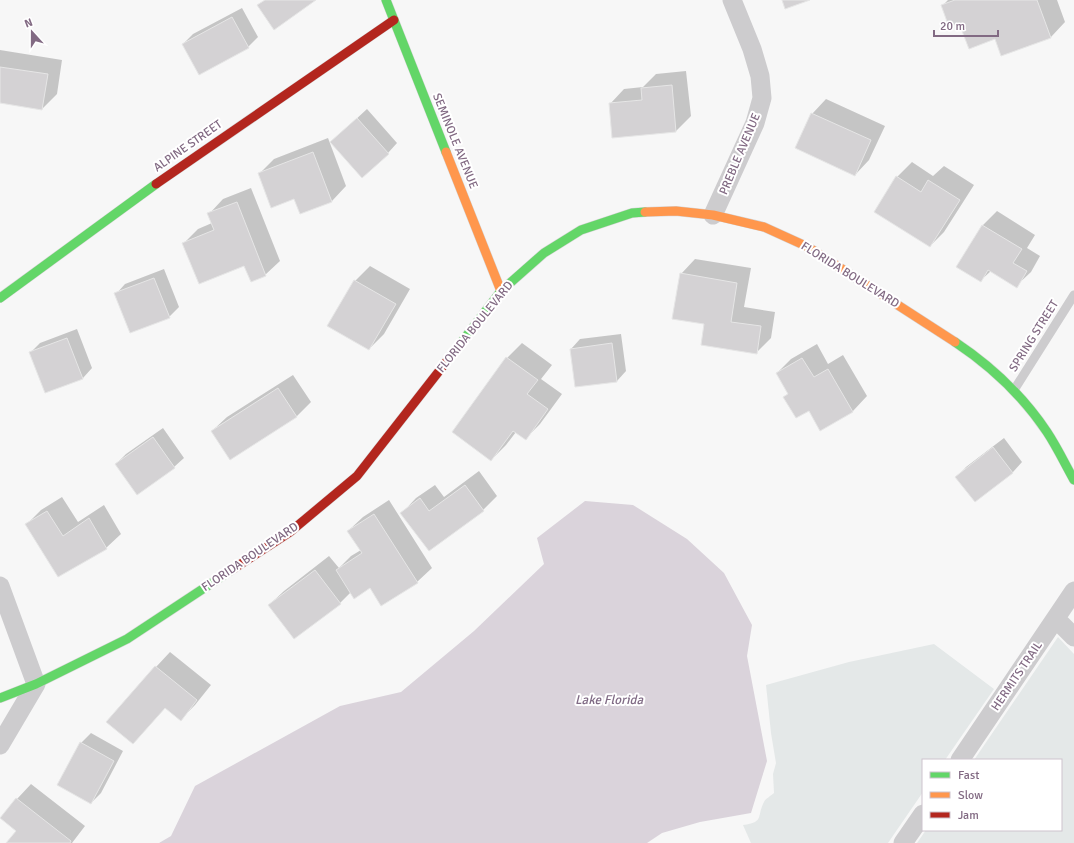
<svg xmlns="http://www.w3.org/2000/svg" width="1074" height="843" viewBox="0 0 1074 843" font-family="Signika,sans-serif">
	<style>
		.green { fill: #e4e8e8 }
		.water { fill: #dad3db }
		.shadow { fill: #0003 }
		.building { fill: #d4d2d4; stroke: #e6e6e6 }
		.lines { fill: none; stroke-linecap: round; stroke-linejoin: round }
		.fast-casing { stroke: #d5d4d5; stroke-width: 10 }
		.slow-casing { stroke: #d5d4d5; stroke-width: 10 }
		.jam-casing { stroke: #d5d4d5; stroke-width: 10 }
		.lane { stroke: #cdccce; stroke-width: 9 }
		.street { stroke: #cdccce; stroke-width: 19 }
		.fast { stroke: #63d668; stroke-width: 9 }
		.slow { stroke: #ff974d; stroke-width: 9 }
		.jam { stroke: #b3261e; stroke-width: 9 }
		.labels { text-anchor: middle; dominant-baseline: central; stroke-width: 4; stroke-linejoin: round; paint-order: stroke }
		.street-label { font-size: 12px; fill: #826a83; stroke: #fff }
		.water-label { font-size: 13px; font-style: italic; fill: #806b85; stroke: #fff }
	</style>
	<rect width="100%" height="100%" fill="#f7f7f7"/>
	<path class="green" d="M1058,637L1074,654V843H917L926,830H1061V760H974Z
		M934,644L994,689L945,760H923V792L888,843H751L743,825C765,822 756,817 764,802C766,798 771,796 774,793L773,774L776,763L771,733L766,685L849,662Z"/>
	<path class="water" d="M585,501L633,505L687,539L724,573L752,625L747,656L767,761L751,813L700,822L662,833L647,843H159L171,836L195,786L340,706L401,692L474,631L544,564L537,538Z"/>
	<path class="shadow" d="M948,0H1057L1065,22L1051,37L1002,55L995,38L960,22L942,6Z
		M242,8L258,37L248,47L183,44L193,34Z
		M0,50L62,60L57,94L42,109L0,102Z
		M686,71L691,116L676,131L613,137L610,104L624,89L643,87L656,74Z
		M826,99L885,126L869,160L855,175L812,114Z
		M367,109L397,143L388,153L341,133Z
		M328,138L346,186L332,201L300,213L294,198L259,174L274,159Z
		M912,162L933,176L944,166L974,185L944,232L930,246L897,177Z
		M251,188L280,261L265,275L245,265L184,243L198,229L212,223L209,214L223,199Z
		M997,211L1035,235L1027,248L1040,256L1031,272L1016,286L991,271L980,281L957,266L983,225Z
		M695,259L751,268L744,307L775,312L771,338L756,353L705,323L681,274Z
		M370,266L410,289L384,334L369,349L329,326L355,281Z
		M164,269L179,307L169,317L116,294L125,284Z
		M77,329L92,368L83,378L46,392L30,353L40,343Z
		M621,334L626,371L617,381L571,349L580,339Z
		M522,343L552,365L541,379L562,394L540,424L525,439L516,432L506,445L491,460L453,432L507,358Z
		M817,344L828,364L843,355L867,396L853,411L821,429L809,409L784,397L789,393L777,373L791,359Z
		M293,375L311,402L296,417L212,431L227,417Z
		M163,428L184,458L174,467L116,464L126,454Z
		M1004,438L1022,462L1013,472L975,501L957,477L966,467Z
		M479,471L497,496L483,510L402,513L416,498L435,485L444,497Z
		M62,497L78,522L104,505L121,534L106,548L59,575L27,524L41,510Z
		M389,500L432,568L417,582L370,587L351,592L340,603L269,605L284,591L329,556L339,568L351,556L361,550L348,531L363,517Z
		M170,652L211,685L195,705L181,719L166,707L133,743L156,667Z
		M91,733L123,751L101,793L91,803L81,743Z
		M31,784L85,826L72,843H7L17,831V799Z"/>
	<path class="building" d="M265,0H316L274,30L257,5Z
		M782,0H810L785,9Z
		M955,0H1037L1051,38L1001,56L995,39L969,49L959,23L949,27L941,5Z
		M232,17L249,48L199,75L182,44Z
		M0,67L48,74L42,110L0,103Z
		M672,85L676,132L612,138L609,103L642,100L641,88Z
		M811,113L871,140L855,176L795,148Z
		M357,118L389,154L362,178L330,142Z
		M313,152L332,202L300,214L294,199L271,208L258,173Z
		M896,176L921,192L928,180L960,200L930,247L874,212Z
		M237,202L266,276L251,282L244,266L199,284L182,243L214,230L207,213Z
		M982,225L1022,249L1013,263L1027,271L1017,288L988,270L981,282L956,267Z
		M680,273L737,283L731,322L761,326L757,354L701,345L704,324L672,319Z
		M154,278L170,318L130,333L114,293Z
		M354,280L396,304L369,350L327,326Z
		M67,338L83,379L45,393L29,352Z
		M612,343L617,382L575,387L570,349Z
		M506,357L538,380L527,394L548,409L526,440L513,431L491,461L452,432Z
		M802,358L814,377L828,369L853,412L820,431L809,411L796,418L783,397L788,394L776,373Z
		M278,388L297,417L230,460L211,431Z
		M153,437L175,468L137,495L115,464Z
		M993,447L1013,473L975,502L955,477Z
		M465,485L484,511L429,551L400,513L420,498L429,511Z
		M47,511L63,536L89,518L107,549L58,577L25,524Z
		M374,514L418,583L381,606L370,588L354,599L336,570L362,553L347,531Z
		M315,570L341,604L294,639L268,605Z
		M155,666L197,700L181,721L165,708L133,744L106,722Z
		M80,742L114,761L91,804L57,785Z
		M16,798L71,841L70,843H6L16,831L0,818Z"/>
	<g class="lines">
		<defs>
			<path id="fast" d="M386,0L446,152
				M0,298L156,184
				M955,342C991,366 1023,396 1047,432C1057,447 1065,464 1074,480
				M454,352L501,291L544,253L581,230L632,213L645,212
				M0,698L36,684L127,639L230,571"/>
			<path id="slow" d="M446,152L501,291
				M645,212L676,211L713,215L764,227L808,247L955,342"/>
			<path id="jam" d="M156,184L394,20
				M230,571L290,532L357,476L454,352"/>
		</defs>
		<use href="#fast" class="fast-casing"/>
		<use href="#slow" class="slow-casing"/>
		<use href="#jam" class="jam-casing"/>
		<path class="lane" d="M1014,390L1074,295"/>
		<path class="street" d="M713,215L755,123L762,98L760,76L752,49L732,0
			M0,586L36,684L0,745
			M1056,619L1074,637
			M960,760L1074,591
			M903,843L923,814"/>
		<use href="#fast" class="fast"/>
		<use href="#slow" class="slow"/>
		<use href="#jam" class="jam"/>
	</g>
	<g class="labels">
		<g class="street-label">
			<text transform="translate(455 141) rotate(68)">SEMINOLE AVENUE</text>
			<text transform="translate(188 146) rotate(-35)">ALPINE STREET</text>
			<text transform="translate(740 154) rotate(-67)">PREBLE AVENUE</text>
			<text transform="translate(850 275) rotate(32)">FLORIDA BOULEVARD</text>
			<text transform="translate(475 327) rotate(-51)">FLORIDA BOULEVARD</text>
			<text transform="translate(1034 336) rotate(-58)">SPRING STREET</text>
			<text transform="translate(250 557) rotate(-34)">FLORIDA BOULEVARD</text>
			<text transform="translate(1017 676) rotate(-56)">HERMITS TRAIL</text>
		</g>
		<g class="water-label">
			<text x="609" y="700">Lake Florida</text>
		</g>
	</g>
	<rect x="922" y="759" width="140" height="72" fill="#ffffff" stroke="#cdc3cd"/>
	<rect x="930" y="772" width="20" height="6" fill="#63d668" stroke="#cdc3cd"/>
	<text x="958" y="779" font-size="12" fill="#826a83">Fast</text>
	<rect x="930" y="792" width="20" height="6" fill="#ff974d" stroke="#cdc3cd"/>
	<text x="958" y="799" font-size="12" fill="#826a83">Slow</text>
	<rect x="930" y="812" width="20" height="6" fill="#b3261e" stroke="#cdc3cd"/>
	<text x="958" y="819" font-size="12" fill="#826a83">Jam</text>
	<g transform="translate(32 32) rotate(339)" stroke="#ffffff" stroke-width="3" paint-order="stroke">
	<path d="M0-3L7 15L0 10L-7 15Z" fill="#826a83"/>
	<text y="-6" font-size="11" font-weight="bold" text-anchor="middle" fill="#826a83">N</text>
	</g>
	<path d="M934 30v6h64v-6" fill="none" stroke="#826a83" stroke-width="2"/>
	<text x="940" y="30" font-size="12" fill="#826a83" stroke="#ffffff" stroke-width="3" paint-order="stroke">20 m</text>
</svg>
